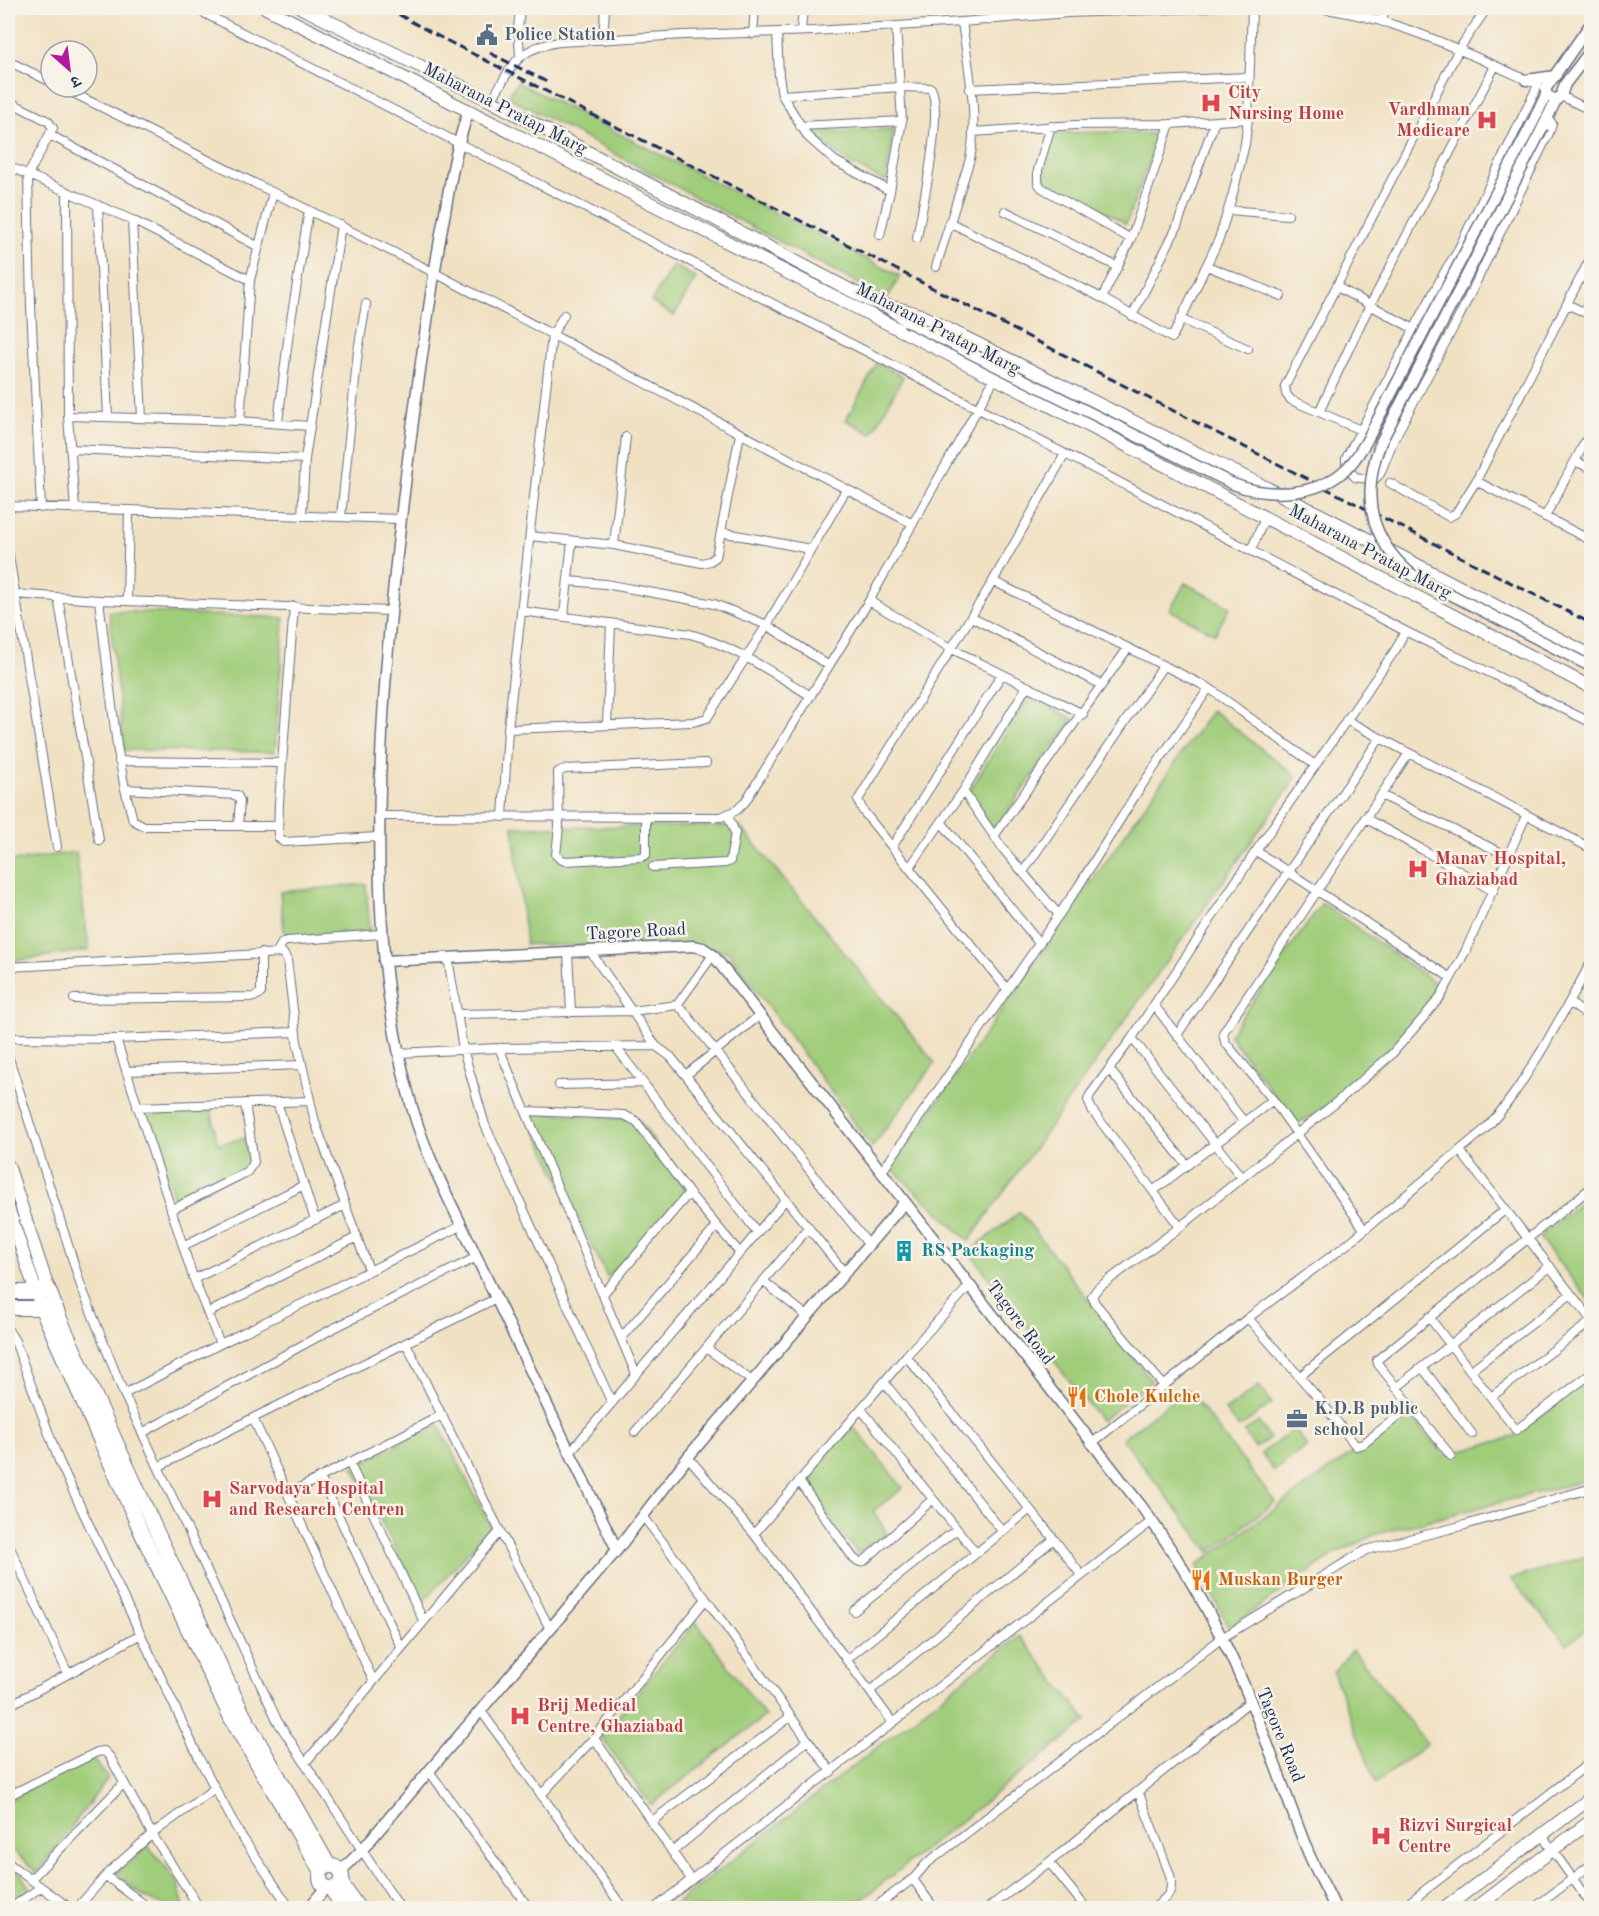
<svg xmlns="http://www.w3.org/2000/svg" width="1599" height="1916" viewBox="0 0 1599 1916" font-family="'Old Standard TT','Noto Serif Devanagari',serif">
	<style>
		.green { fill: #a0cd7a; stroke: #5e7e6c; stroke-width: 1.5 }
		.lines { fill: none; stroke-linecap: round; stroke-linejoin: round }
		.minor-casing { stroke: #666d81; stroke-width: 10 }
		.tertiary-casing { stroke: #666d81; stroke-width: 13 }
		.secondary-casing { stroke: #666d81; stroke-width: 14 }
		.trunk-casing { stroke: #666d81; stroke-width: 16 }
		.minor { stroke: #fff; stroke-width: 8 }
		.tertiary { stroke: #fff; stroke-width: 10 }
		.secondary { stroke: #fff; stroke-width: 12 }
		.trunk { stroke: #fff; stroke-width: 14 }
		.rail { stroke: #1b2f5e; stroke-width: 3; stroke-dasharray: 9 4.5; stroke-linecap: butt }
		.tertiary-bridge-casing { stroke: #666d81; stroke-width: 13; stroke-linecap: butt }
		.tertiary-bridge { stroke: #fff; stroke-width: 10 }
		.labels { text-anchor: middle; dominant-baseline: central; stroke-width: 5; stroke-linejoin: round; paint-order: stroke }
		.service-label { font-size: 18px; font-weight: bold; fill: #4e5e75; stroke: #f7f3e8; text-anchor: start }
		.health-label { font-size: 18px; font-weight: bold; fill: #be3a42; stroke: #f7f3e8; text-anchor: start }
		.street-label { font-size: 18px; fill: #1b2f5e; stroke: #f7f3e8 }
		.culture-label { font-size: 18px; font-weight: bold; fill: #0d838f; stroke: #f7f3e8; text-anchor: start }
		.food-label { font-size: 18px; font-weight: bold; fill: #c56008; stroke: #f7f3e8; text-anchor: start }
	</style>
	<rect width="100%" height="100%" fill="#f7f3e8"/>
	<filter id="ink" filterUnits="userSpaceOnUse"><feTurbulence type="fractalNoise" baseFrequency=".0167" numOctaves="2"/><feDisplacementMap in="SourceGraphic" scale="12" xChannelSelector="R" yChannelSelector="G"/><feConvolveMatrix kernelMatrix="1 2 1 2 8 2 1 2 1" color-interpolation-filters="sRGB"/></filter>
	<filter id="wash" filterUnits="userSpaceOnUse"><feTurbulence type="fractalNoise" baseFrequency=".008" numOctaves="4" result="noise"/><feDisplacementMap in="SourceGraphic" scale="24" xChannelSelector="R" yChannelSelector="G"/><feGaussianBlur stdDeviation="1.35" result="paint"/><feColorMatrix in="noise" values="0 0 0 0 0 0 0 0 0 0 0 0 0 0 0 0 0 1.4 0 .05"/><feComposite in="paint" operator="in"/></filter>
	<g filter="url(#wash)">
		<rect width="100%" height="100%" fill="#f1e1c3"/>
		<path class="green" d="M517,82L900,276L887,299L508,97Z
			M894,129L886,182L846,161L810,132Z
			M1120,132L1159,135L1126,224L1092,203L1043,183L1053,133Z
			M673,265L696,278L674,316L651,302Z
			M877,363L903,377L872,434L846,420Z
			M1185,583L1230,607L1215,634L1170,610Z
			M109,611L284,618L275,752L124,750Z
			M1029,695L1073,719L994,831L968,793Z
			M1212,710L1297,777L969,1241L891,1168Z
			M740,826L935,1063L872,1147L727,951L526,944L513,827Z
			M76,852L89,950L8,962V862Z
			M366,884L370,931L285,939L280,892Z
			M1322,903L1438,985L1440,989L1424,1017L1391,1055L1325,1109L1296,1124L1229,1035Z
			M211,1110L218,1144L245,1138L250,1161L244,1171L176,1204L146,1113Z
			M526,1111L639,1120L689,1193L607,1277Z
			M1591,1193V1303L1539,1237Z
			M1020,1212L1152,1381L1101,1421L969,1252Z
			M1591,1376V1479L1376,1534L1336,1553L1229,1628L1197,1565L1408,1413L1445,1455L1513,1437Z
			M1259,1386L1272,1403L1239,1428L1225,1411Z
			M1187,1389L1275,1502L1210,1552L1122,1439Z
			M1258,1422L1270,1438L1255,1448L1244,1432Z
			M438,1424L491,1527L423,1602L353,1467Z
			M853,1426L903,1488L873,1511L887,1534L857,1553L801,1481Z
			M1294,1429L1307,1446L1274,1471L1261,1454Z
			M1591,1555V1625L1567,1644L1511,1579Z
			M696,1622L765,1716L651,1805L601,1737Z
			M1020,1636L1087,1721L851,1908H671Z
			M1353,1650L1427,1744L1376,1783L1333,1672Z
			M90,1755L108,1778L37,1873L8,1845V1800Z
			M148,1846L177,1880L184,1908C155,1908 137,1893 116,1874Z
			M12,1861L31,1890L8,1908V1866Z"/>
	</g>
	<g filter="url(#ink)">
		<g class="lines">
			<defs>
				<path id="minor" d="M194,8L977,408L1405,631L1592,723
					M520,8L518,29L520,55
					M1314,8C1390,15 1463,51 1531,82
					M1383,22L1384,8
					M801,31L803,8
					M777,32L779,76L782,95L808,137L835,161L890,191
					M753,34L755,8
					M603,40L605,8
					M8,61L51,82
					M1538,85L1456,254L1446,269L1346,458V465L1355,477L1374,480L1380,474L1394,439L1459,317L1549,133L1552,124L1548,117
					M61,87L433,272L913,524
					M970,89L1248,77
					M782,95L900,87L931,88C944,113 922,208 917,238
					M1561,96L1592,111
					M8,101L48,121L53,128L28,175L31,306L41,508
					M491,101C513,66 514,49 559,42L684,35L814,31L962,22L1067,13L1206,8
					M800,126L902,121
					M1051,126L1038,170V183L1042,188L1131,239
					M973,132L1075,125L1170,124L1248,119
					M50,135L259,247
					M8,166L132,220L250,280
					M67,192L68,416L75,509
					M98,205L108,417
					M1228,210L1288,215
					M1005,211L1118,267
					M132,220L142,418
					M949,222L1102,298L1172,338L1219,239L1232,197L1245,144L1248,119L1252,8
					M880,235L890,191L902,121L896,26
					M1207,266L1281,296
					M936,267L970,159C979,114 968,67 962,22
					M1337,287L1414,329
					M1102,298L1131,239L1170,124
					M1567,304L1592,316
					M1132,316L1176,229L1215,121
					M1180,319L1248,349
					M1319,412L1361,323L1495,66
					M68,416L240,421L310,426
					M240,421L250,280L273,193
					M278,422L289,332L309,210
					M1386,441L1291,400L1286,394L1285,386L1459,49L1487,8
					M70,449L305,459
					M1575,461L1592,469
					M1476,481L1592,541
					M1390,483L1449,517L1456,513L1476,481L1592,255
					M8,506L400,519
					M302,516L305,459L341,225
					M341,517L358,351L366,304
					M1545,517L1592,429
					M721,532L810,549
					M530,536L614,545L702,563L710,561L716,557L740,434
					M614,545L626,437
					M8,550L57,847
					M1251,550L1265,518
					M568,581L605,584L714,604L767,625L829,666
					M993,581L1209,688L1315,765
					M14,594L99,600L391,611
					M58,597L99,840
					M99,600L117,746L125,789L133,820L144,826H278
					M127,601L129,510
					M869,601L952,649L1083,714
					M294,606L279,803L278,837L283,842L378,837
					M521,611L690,634C734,646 773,673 811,696
					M564,616L572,541
					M971,617L1102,685
					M1405,631L1396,649L1256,851L1132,1038L1090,1095L1088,1100L1092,1110L1180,1227L1338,1101L1391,1055L1424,1017L1441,996L1465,952L1526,816
					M1027,686L963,791L1003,849L1059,915
					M1346,720L1592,849
					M607,725L611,623
					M508,729L693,722L707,718L767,625L846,490
					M119,761L282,763
					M125,789L237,795L240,801L238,826
					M1381,795L1508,856
					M378,816L721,817L737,810L745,802L869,601L995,378
					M646,816V855L641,857L565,861L560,859L556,855L559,826L558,772L565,769L706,763
					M503,817L508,729L552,335L564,315
					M1365,818L1423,850L1493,891
					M942,823L1039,943
					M994,836L1128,648
					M892,847L1002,674
					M1256,851L1451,978
					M653,867L726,863L730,861L735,833L728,815
					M910,867L963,791
					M1023,872L1163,666
					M590,951L656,1046
					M277,952L282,943L287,941L381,934
					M568,952L571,1012
					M448,958L463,1049L485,1125L612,1403
					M8,967L283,953L287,960L297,1042L315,1122L369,1270
					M1007,989L863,811L858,800L993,581L1065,454
					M74,999L254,997L261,993V953
					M1570,1003L1592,1019
					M677,1005L713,955
					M1154,1005L1244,1122
					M458,1014L632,1011L677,1005L683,1010L868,1244
					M1177,1035L1380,738
					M8,1038L116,1039L295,1032
					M1132,1038L1242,1178
					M116,1039L193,1277L220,1344
					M615,1046L757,1232
					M499,1048L636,1374
					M398,1053L499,1048L656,1046L671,1057L844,1272
					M8,1055L81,1286L124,1394L278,1722L400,1908
					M1109,1069L1187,1165
					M126,1071L302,1065
					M686,1075L760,1015
					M559,1085L643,1083
					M277,1102L315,1220
					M137,1107L310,1101
					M526,1111L624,1115L636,1121L689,1193L740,1253
					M1460,1151L1592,1321
					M881,1173L1078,887L1138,791L1209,688
					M1153,1191L1273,1100
					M171,1210L247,1172L254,1162L245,1103
					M1364,1229L1273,1100L1225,1042L1223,1033L1409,753
					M183,1246L304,1185
					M194,1279L345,1205
					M763,1281L807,1316
					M603,1294L689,1193
					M208,1313L357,1237
					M1429,1317L1516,1430L1592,1373
					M1248,1318L1319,1399L1356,1446L1363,1444L1411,1406
					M8,1330L15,1341L59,1461L199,1758L238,1831L290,1908
					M621,1338L717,1226
					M406,1343L477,1486L550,1629
					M706,1348L752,1381
					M906,1356L1054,1539L1081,1575
					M1422,1367L1472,1434
					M1470,1371L1571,1294
					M1299,1377L1506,1209
					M884,1382L1003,1532
					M1164,1386L1095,1303L1092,1296L1098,1288L1180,1227
					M1396,1388L1550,1266
					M124,1394L220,1344L461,1226
					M1491,1397L1592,1321
					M861,1409L976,1553
					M253,1418L373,1680
					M635,1432L809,1227
					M142,1433L332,1329L477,1257
					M1091,1444L1248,1318L1345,1246L1484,1130C1508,1106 1524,1079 1542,1050C1559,1020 1576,991 1592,960
					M570,1452L786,1199
					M1451,1456L1378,1364L1377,1360L1592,1187
					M688,1457L754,1534L893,1723
					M349,1462L423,1620
					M158,1467L253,1418L495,1299
					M320,1477L401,1647
					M799,1481L854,1559L860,1562L864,1561L933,1499
					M288,1494L442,1415
					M643,1516L706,1599L831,1772
					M754,1534L906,1356L970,1285
					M8,1543L68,1674L8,1706
					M854,1611L957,1529
					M846,1660L1029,1510
					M68,1674L141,1634
					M870,1691L1054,1539
					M481,1711L623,1908
					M594,1738L691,1879
					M305,1763L500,1531
					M429,1771L529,1908
					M1138,1791L1170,1875C1174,1893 1167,1897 1154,1908
					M541,1795L594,1738L706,1599
					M8,1796L97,1752L104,1751L110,1757L152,1834L195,1901L197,1906L196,1908
					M651,1822L790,1717
					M1542,1835L1592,1906
					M672,1852L808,1740
					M1049,1862L1086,1908
					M8,1863L70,1908
					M106,1876L149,1908
					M31,1879L124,1783
					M11,1908L41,1887
					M77,1908L110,1871L152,1834L215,1788
					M655,1908L1152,1521
					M874,1908L914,1878
					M934,1908L915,1882L914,1878L926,1864L1222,1638L1366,1550L1465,1525L1592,1488
					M988,1908L1061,1853L1249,1702
					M1402,1908L1592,1761
					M1534,1908L1592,1864"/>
				<path id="tertiary" d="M1526,80L1556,76
					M1546,95L1556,100L1561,96L1565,84L1592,49
					M469,110C457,143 451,177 445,212C433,274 425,335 416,398C401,510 388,621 382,734C376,859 377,985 412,1107C427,1160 454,1208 477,1258C523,1356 570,1452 617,1550
					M1533,122L1546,95V88L1592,22
					M1543,127L1556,100
					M885,306L906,321
					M384,961L693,946L703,948L713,955L1142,1507C1172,1549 1200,1594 1223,1640C1256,1706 1279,1778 1306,1847C1314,1868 1326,1887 1335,1908
					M341,1871L361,1851L617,1550L688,1457L905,1202
					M309,1908L326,1887"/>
				<path id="secondary" d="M266,8L1070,416L1592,688
					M302,8L491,101L869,300C886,308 905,308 922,316L1329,519L1592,656
					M8,1165L48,1288
					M8,1208L41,1307
					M1445,1908L1592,1797
					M1476,1908L1592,1820"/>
				<path id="trunk" d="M8,1292H36L48,1288L60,1319L155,1528L243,1714L329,1866
					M41,1307L142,1534L233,1722L321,1872
					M8,1308H34L50,1305
					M320 1877a11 11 0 1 1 22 0a11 11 0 1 1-22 0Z
					M341,1883L358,1908
					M331,1889L344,1908"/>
			</defs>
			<use href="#minor" class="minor-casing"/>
			<use href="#tertiary" class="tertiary-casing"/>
			<use href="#secondary" class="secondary-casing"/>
			<use href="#trunk" class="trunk-casing"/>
			<use href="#minor" class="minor"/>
			<use href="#tertiary" class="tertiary"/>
			<use href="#secondary" class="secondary"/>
			<use href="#trunk" class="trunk"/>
			<path class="rail" d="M387,8L432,33L1592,624
				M490,53L549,83"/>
			<defs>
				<path id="tertiary-bridge" d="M1543,127L1381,442C1361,493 1368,537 1411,574L1592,667
					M906,321L1233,484C1269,498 1318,497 1347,468C1355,461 1360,451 1366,442L1533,122"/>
			</defs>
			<use href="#tertiary-bridge" class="tertiary-bridge-casing"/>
			<use href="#tertiary-bridge" class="tertiary-bridge"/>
		</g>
	</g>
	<defs>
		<symbol id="civic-bare" viewBox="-9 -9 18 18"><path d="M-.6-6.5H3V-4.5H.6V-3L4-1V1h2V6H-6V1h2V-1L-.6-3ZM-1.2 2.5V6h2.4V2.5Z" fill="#5c6f8a" stroke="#f7f3e8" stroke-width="2.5" paint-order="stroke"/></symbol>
		<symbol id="hospital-bare" viewBox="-9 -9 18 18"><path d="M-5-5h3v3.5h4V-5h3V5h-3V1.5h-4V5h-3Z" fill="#e0444e" stroke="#f7f3e8" stroke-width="2.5" paint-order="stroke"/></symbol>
		<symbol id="building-bare" viewBox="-9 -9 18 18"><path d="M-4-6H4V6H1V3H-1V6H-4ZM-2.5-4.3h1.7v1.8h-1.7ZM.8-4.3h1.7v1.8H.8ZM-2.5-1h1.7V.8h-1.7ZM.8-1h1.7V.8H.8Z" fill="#0f9aa8" stroke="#f7f3e8" stroke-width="2.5" paint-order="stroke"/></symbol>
		<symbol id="restaurant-bare" viewBox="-9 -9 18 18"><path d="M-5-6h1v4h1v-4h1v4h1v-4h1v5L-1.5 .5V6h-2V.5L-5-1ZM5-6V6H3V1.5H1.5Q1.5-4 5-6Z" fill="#e8710a" stroke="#f7f3e8" stroke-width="2.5" paint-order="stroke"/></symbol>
		<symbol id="office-bare" viewBox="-9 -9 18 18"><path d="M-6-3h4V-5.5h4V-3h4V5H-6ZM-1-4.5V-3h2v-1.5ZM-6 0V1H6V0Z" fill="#5c6f8a" stroke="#f7f3e8" stroke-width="2.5" paint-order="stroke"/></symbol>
	</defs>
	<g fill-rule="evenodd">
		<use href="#civic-bare" x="472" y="20" width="30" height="30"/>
		<use href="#hospital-bare" x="1196" y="88" width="30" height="30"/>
		<use href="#hospital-bare" x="1472" y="105" width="30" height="30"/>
		<use href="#hospital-bare" x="1403" y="854" width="30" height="30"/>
		<use href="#building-bare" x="889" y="1236" width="30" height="30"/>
		<use href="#restaurant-bare" x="1062" y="1382" width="30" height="30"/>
		<use href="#office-bare" x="1282" y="1404" width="30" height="30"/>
		<use href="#hospital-bare" x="197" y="1484" width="30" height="30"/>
		<use href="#restaurant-bare" x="1186" y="1565" width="30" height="30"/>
		<use href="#hospital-bare" x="505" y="1701" width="30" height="30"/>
		<use href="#hospital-bare" x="1366" y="1821" width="30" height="30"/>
	</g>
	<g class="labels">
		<g class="service-label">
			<text x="504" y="35">Police Station</text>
			<text x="1314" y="1409">K.D.B public<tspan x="1314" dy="21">school</tspan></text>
		</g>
		<g class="health-label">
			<text x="1228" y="93">City<tspan x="1228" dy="21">Nursing Home</tspan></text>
			<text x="1470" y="110" text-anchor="end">Vardhman<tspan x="1470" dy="21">Medicare</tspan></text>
			<text x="1435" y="859">Manav Hospital,<tspan x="1435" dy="21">Ghaziabad</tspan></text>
			<text x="229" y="1489">Sarvodaya Hospital<tspan x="229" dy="21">and Research Centren</tspan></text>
			<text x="537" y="1706">Brij Medical<tspan x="537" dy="21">Centre, Ghaziabad</tspan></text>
			<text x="1398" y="1826">Rizvi Surgical<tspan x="1398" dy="21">Centre</tspan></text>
		</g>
		<g class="street-label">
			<text transform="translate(505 109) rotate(27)">Maharana Pratap Marg</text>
			<text transform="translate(938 329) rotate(27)">Maharana Pratap Marg</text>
			<text transform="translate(1370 552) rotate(28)">Maharana Pratap Marg</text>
			<text transform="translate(636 932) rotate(-3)">Tagore Road</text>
			<text transform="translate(1020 1323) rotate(53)">Tagore Road</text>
			<text transform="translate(1280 1735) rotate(68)">Tagore Road</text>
		</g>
		<g class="culture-label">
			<text x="921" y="1251">RS Packaging</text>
		</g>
		<g class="food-label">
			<text x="1094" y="1397">Chole Kulche</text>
			<text x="1218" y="1580">Muskan Burger</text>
		</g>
	</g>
	<rect width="1599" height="1916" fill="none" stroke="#f7f3e8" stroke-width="30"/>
	<g transform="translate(69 69) rotate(152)"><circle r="28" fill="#f7f3e8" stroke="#9fa5b1" stroke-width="1.5"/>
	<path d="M0-4.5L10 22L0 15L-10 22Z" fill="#b5179e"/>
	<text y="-9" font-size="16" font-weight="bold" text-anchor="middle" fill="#1b2f5e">उ</text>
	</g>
</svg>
